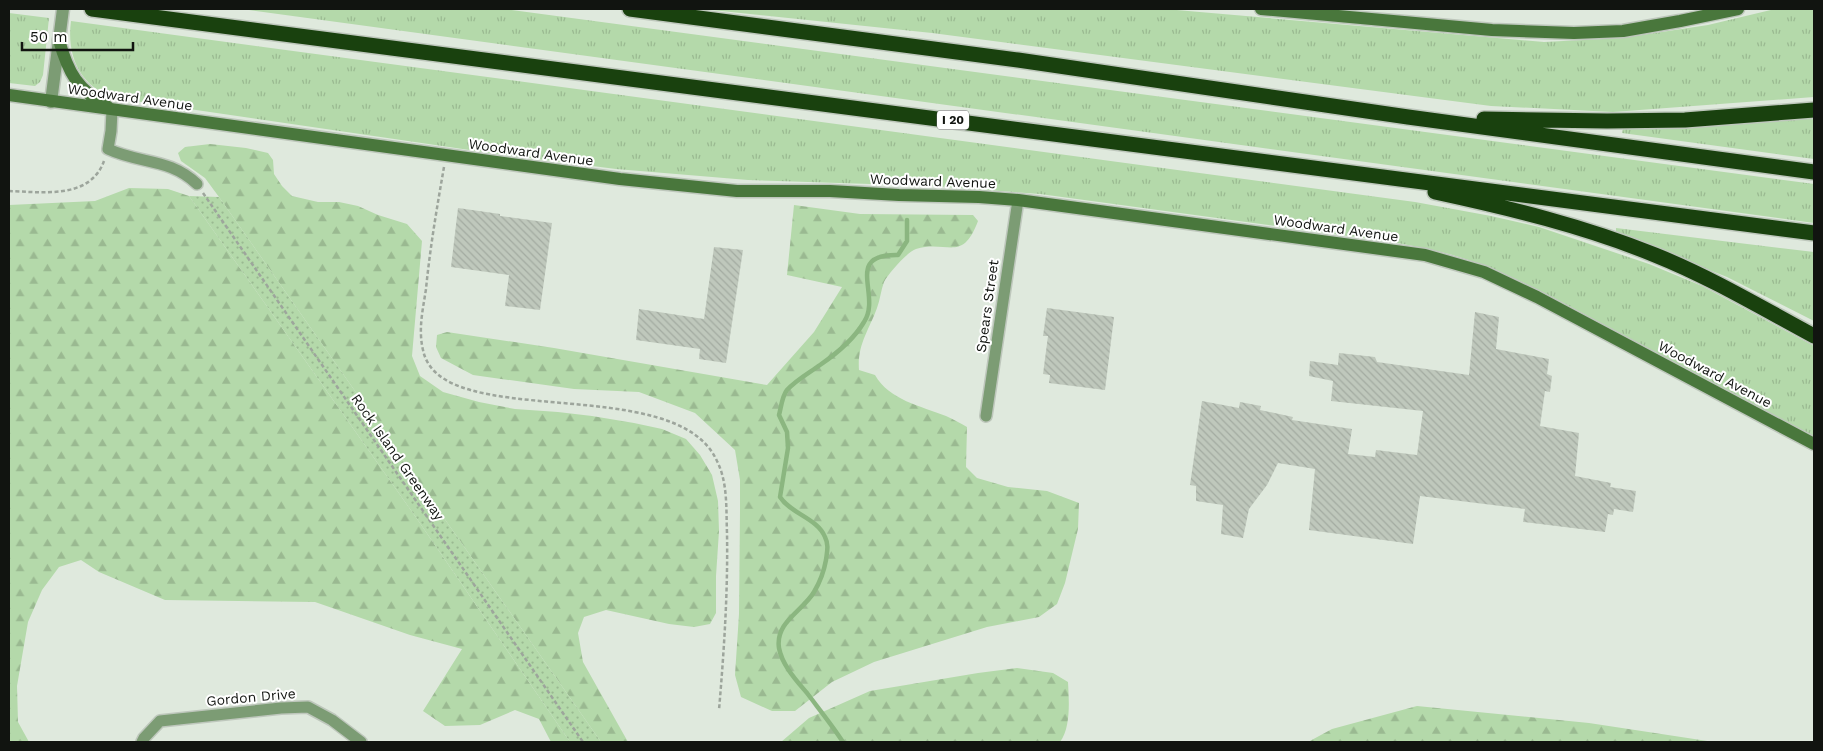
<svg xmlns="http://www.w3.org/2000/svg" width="1823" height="751" viewBox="0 0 1823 751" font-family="'Work Sans',sans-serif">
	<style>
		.grass { fill: url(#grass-tufts) }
		.forest { fill: url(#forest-firs) }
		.park { fill: url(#park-dots) }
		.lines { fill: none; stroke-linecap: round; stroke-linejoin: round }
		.stream { stroke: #8bb680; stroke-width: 4.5 }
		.building { fill: url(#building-back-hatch) }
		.minor-casing { stroke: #bec7bc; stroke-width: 14 }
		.tertiary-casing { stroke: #bec7bc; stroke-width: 15 }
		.secondary-casing { stroke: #bec7bc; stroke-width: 15 }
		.motorway-casing { stroke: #bec7bc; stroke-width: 18 }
		.path { stroke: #9da59c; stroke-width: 2.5; stroke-dasharray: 4 2.5; stroke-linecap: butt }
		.minor { stroke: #7c9c74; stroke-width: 11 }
		.tertiary { stroke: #7c9c74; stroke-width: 12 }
		.secondary { stroke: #49773c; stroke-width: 12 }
		.motorway { stroke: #19410e; stroke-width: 15 }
		.labels { text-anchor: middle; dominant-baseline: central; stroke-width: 4; stroke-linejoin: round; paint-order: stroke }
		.shield { fill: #fff; stroke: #585a58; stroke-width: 1 }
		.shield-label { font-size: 12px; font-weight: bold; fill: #111410 }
		.street-label { font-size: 14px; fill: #111410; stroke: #fff }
	</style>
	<defs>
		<pattern id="grass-tufts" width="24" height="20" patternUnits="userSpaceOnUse" patternTransform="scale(1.25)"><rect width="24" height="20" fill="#b4d9aa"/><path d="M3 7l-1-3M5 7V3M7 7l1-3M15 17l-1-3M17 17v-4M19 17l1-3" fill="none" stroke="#9ab991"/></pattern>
		<pattern id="forest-firs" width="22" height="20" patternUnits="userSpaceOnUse" patternTransform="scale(1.25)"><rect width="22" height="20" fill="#b4d9aa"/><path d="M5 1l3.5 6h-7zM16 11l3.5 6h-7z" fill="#9ab991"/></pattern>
		<pattern id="park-dots" width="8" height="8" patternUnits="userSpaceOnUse" patternTransform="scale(1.25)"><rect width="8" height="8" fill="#b4d9aa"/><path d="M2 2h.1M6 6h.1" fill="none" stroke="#9ab991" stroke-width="1.8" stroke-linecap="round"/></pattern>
		<pattern id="building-back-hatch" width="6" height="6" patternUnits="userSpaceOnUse" patternTransform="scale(1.25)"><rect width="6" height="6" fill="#bfc8bc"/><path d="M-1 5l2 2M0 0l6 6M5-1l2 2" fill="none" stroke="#a3aba1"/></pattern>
	</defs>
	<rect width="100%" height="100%" fill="#dfe9dd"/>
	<path class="grass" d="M242,9H504L1814,184V223Z
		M703,9H1165L1544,42L1622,38L1708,25L1775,9H1814V97L1613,112L1491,106L932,33Z
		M9,13L49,18L43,75L40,82L35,86L9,83Z
		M71,21L1415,202L1491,216L1539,227L1649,264L1702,286L1814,346V437C1747,401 1681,366 1614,330C1561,302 1507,270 1449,254C1419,246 1387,241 1356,237L1040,194L932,186L748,180L616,169L490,153L121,99C82,91 66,58 71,21Z
		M1814,115V159L1622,133L1623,129L1702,125Z
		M1616,228L1814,252V321L1727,277L1616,233Z"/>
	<path class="forest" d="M210,144L246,148L268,153L273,160L274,174L282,186L292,196L318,202H339L358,206L378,215L407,224L422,241L412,356L420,376L443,392L479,402L515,409L558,412L592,416L634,423L662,429L686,439L700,455L712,475L718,501L719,531L716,576V613L710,624L694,627L669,624L606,610L584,617L578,633L583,662L628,742H601L219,197L205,178L181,161L178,153L185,147Z
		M129,188L168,189L189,196L415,516L570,742H551L539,719L515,710L480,725L445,726L423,711L462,649L410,635L315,602L165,600L99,572L81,560L59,567L42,590L28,622L17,686L18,722L29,742H9V205L95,201Z
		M794,205L860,214L973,215L978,221C962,264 947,239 916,249C907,252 888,274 884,282C881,290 880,300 877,308C869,330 857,345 859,370L875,375C889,400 921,406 946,416C953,419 960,423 967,427L966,467L977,478L1008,487L1047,491L1079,503L1078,529L1065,583L1057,604L1039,617L987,627L874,662L832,682L795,711H772L741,697L735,675L739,614L740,511V480L735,450L695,413L639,392L574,389L473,375L441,358L436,347L437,335L447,332L554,348L767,385L814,332L842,287L787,275Z
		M1017,668L1053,673L1068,682C1069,701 1071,727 1060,742H781L809,718L870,691L978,673Z
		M1417,706L1589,723L1714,742H1308L1332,729Z"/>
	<path class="park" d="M189,196L219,197L601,742H570L415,516Z"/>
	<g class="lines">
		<path class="stream" d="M843,742C832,725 819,709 807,693C796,680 782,665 779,648C775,622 803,611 814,592C820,582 824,571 826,560C827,552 829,545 825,537C817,518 791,514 780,497L788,448L787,432L779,415C781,408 782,396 787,390C796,380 809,373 820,365C836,354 854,339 864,322C882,295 843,254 898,255L907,241V220"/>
	</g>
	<path class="building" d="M458,208L500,214V216L552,223L540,310L505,306L509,275L451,267Z
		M714,247L743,250L726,363L699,359L700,349L636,340L639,309L704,319Z
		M1047,308L1114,317L1105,390L1049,383L1050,375L1043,374L1048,336H1043Z
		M1475,312L1499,317L1496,349L1549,359L1547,374L1552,376L1550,392L1545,391L1540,426L1579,433L1575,476L1611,483L1610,487L1636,491L1633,512L1614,509L1613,515L1608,514L1605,532L1523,522L1525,509L1420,496L1413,544L1309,530L1315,469L1278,463L1267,485L1249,509L1243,538L1221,534L1223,505L1196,501V486L1190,485L1202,401L1239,408L1240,402L1261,406L1260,410L1293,417L1292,420L1352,429L1348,454L1375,457L1376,450L1417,455L1423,411L1331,401L1333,381L1309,376L1310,361L1338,365L1339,353L1375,357L1377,362L1469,375Z"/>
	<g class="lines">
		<defs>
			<path id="minor" d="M112,110L111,131L108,149C140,164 170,158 197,184
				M986,416L1018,200
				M142,742L144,738L160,721L281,708L308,707L332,720L361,742"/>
			<path id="tertiary" d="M51,102L63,9"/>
			<path id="secondary" d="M1261,9L1492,30L1574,33L1623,31L1680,21L1738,9
				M59,40C68,73 78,90 108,107
				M9,95L620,179L737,191H830L899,195L979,197L1018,200L1425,255L1484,272L1537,297L1814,444"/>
			<path id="motorway" d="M92,9L1814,233
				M630,9L1018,60L1408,117L1814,172
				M1484,119L1607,121L1685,120L1814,110
				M1435,192C1509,208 1584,226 1655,255C1710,277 1762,308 1814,336"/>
		</defs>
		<use href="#minor" class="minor-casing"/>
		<use href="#tertiary" class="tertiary-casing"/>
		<use href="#secondary" class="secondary-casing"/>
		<use href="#motorway" class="motorway-casing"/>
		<path class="path" d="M444,167C437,207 430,248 426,289C423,309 418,329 423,350C440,434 676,370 717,461C728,483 726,509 727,533C728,592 724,651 719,710
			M9,191C41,192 90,200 104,161
			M203,193L583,742"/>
		<use href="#minor" class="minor"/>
		<use href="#tertiary" class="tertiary"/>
		<use href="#secondary" class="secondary"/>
		<use href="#motorway" class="motorway"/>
	</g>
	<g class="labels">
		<rect class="shield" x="937" y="110.5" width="32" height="19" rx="4"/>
		<g class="shield-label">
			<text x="953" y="120">I 20</text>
		</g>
		<g class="street-label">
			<text transform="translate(130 97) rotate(8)">Woodward Avenue</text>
			<text transform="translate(531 152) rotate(8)">Woodward Avenue</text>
			<text transform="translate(933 181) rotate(2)">Woodward Avenue</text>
			<text transform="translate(1336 228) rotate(8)">Woodward Avenue</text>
			<text transform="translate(987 306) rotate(-82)">Spears Street</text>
			<text transform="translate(1715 374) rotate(28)">Woodward Avenue</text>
			<text transform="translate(398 457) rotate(55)">Rock Island Greenway</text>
			<text transform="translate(251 697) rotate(-5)">Gordon Drive</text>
		</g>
	</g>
	<rect width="1823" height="751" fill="none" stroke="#111410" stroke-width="20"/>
	<path d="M22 42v8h111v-8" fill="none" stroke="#111410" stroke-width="2.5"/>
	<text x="30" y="42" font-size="15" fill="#111410" stroke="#ffffff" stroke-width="4" paint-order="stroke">50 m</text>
</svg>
